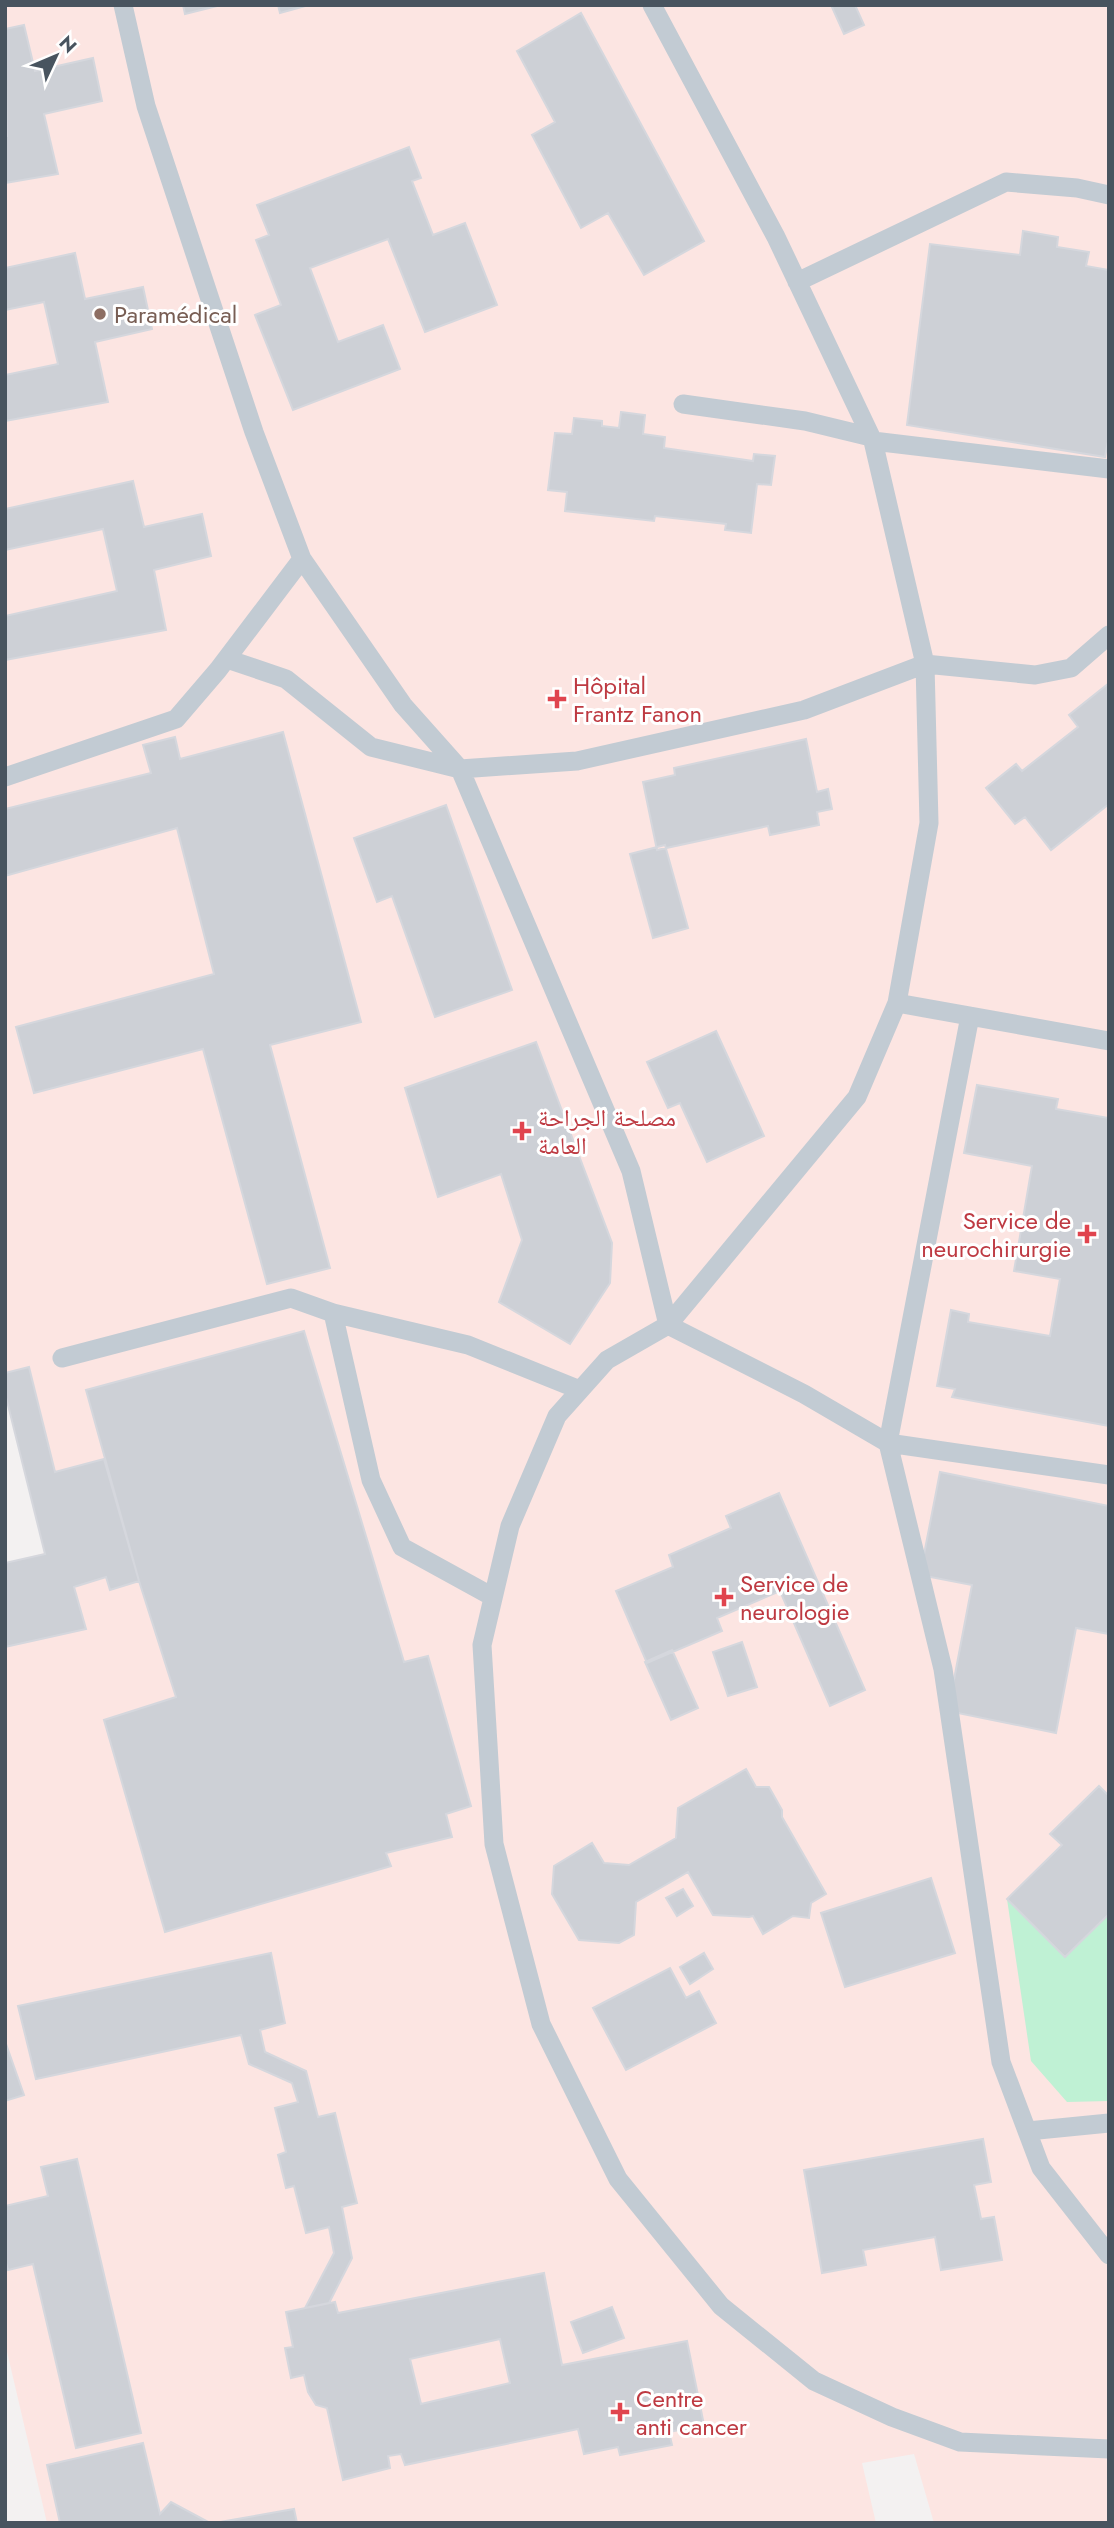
<svg xmlns="http://www.w3.org/2000/svg" width="1114" height="2528" viewBox="0 0 1114 2528" font-family="Jost,'Noto Naskh Arabic',sans-serif">
	<style>
		.medical { fill: #fce5e2 }
		.green { fill: #bff1d4 }
		.building { fill: #cdd0d6; stroke: #d5d7dd; stroke-width: 2; fill-rule: evenodd }
		.lines { fill: none; stroke-linecap: round; stroke-linejoin: round }
		.service { stroke: #c2cbd3; stroke-width: 19 }
		.education-dot { fill: #8d6e63; stroke: #fff; stroke-width: 2.5 }
		.health-dot { fill: #e0444e; stroke: #fff; stroke-width: 2.5 }
		.labels { text-anchor: middle; dominant-baseline: central; stroke-width: 6; stroke-linejoin: round; paint-order: stroke }
		.education-label { font-size: 24px; fill: #785e54; stroke: #fff; text-anchor: start }
		.health-label { font-size: 24px; fill: #be3a42; stroke: #fff; text-anchor: start }
	</style>
	<rect width="100%" height="100%" fill="#f3f1f1"/>
	<path class="medical" d="M5,5H1109V2523H934L914,2454L862,2463L876,2523H47L5,2343V1563L45,1553L5,1393Z"/>
	<path class="green" d="M1007,1899L1065,1957L1109,1914V2101L1067,2102L1031,2061Z"/>
	<path class="building" d="M183,5H221L185,14Z
		M278,5H309L280,13Z
		M831,5H855L864,25L844,34Z
		M581,13L704,241L644,275L608,213L581,228L532,135L555,122L517,51Z
		M24,25L35,71L93,58L102,101L44,114L58,174L5,183V136H7L5,29Z
		M409,147L421,178L412,181L433,235L465,223L497,305L425,332L388,239L310,268L338,342L383,325L400,369L293,410L255,315L281,305L256,240L269,235L257,205Z
		M1023,231L1058,237L1057,247L1089,252L1086,266L1109,270V436L1105,457L907,425L930,244L1020,255Z
		M75,253L85,299L143,287L152,329L95,342L108,402L5,421V375L58,364L44,302L5,310V268Z
		M621,412L645,415L643,434L665,437L664,448L753,461L754,454L775,456L771,485L757,484L751,533L725,530L726,524L655,516L654,521L565,511L567,492L548,490L555,433L572,434L574,418L602,421V426L619,428Z
		M133,481L144,527L202,514L211,556L154,570L166,630L5,660V616L117,591L103,529L5,550V509Z
		M1109,683V804L1051,850L1025,817L1015,824L986,788L1016,764L1022,771L1078,727L1069,715Z
		M283,732L361,1022L270,1045L330,1268L267,1284L203,1049L34,1093L16,1027L214,974L177,828L5,876V809L151,773L143,745L175,737L180,759Z
		M806,739L817,792L828,789L832,809L817,812L819,825L770,835L768,826L657,850L643,782L675,775L674,768Z
		M446,805L512,990L435,1017L392,896L377,902L354,838Z
		M665,845L688,928L653,938L630,854Z
		M716,1031L764,1136L707,1162L680,1103L668,1108L647,1062Z
		M536,1042L612,1243L610,1283L570,1344L499,1302L522,1240L501,1174L438,1197L405,1088Z
		M977,1085L1058,1099L1056,1109L1109,1118V1426L952,1397L955,1389L937,1386L951,1310L969,1314L968,1322L1050,1336L1060,1279L1014,1271L1032,1166L964,1153Z
		M304,1331L404,1662L428,1656L471,1806L446,1814L452,1837L386,1853L391,1866L165,1932L104,1720L176,1697L139,1581L86,1390Z
		M29,1367L55,1472L104,1459L139,1581L110,1590L106,1577L74,1587L86,1629L5,1647V1563L45,1554L5,1393V1373Z
		M940,1472L1109,1506V1634L1076,1628L1056,1733L948,1711L972,1585L920,1575Z
		M779,1493L865,1690L830,1706L780,1591L717,1618L722,1631L647,1663L616,1591L673,1567L669,1555L731,1528L726,1516Z
		M742,1642L757,1687L728,1696L713,1652Z
		M672,1650L698,1708L671,1720L645,1662Z
		M746,1769L756,1787H769L782,1810V1817L826,1894L811,1903L809,1918L793,1916L763,1934L753,1916L749,1917L713,1915L688,1872L636,1902L634,1935L619,1943L579,1940L552,1894L554,1866L592,1843L604,1863L629,1865L676,1838L678,1808Z
		M1099,1786L1109,1796V1914L1065,1957L1007,1899L1062,1845L1050,1834Z
		M931,1878L955,1953L845,1987L821,1913Z
		M683,1889L693,1906L677,1916L666,1898Z
		M271,1953L285,2023L260,2030L265,2052L306,2071L318,2117L335,2113L357,2203L342,2207L352,2258L329,2303L305,2308L334,2253L329,2227L306,2233L294,2186L286,2188L278,2155L286,2152L275,2108L298,2102L292,2083L249,2064L241,2035L36,2079L18,2006Z
		M704,1953L713,1969L690,1984L680,1967Z
		M670,1968L686,1998L699,1991L716,2023L626,2070L593,2008Z
		M5,2041L24,2095L5,2101Z
		M983,2139L991,2182L974,2185L981,2219L994,2217L1002,2260L941,2270L935,2237L863,2250L866,2265L822,2273L804,2170Z
		M77,2159L141,2433L76,2448L33,2264L8,2270L5,2260V2206L48,2196L41,2167Z
		M544,2273L562,2365L687,2341L704,2425L669,2432L672,2445L620,2455L618,2447L584,2454L578,2429L405,2465L401,2454L388,2456L390,2468L343,2480L327,2408L316,2405L308,2392L304,2375L291,2378L285,2348L293,2347L286,2312L335,2302L338,2313ZM500,2339L510,2383L421,2404L410,2359Z
		M612,2307L624,2338L583,2353L571,2322Z
		M143,2443L160,2514L171,2502L210,2523H60L47,2465Z
		M294,2509L297,2523H214Z"/>
	<g class="lines">
		<path class="service" d="M123,5L146,106L254,432L302,559L403,705L460,769L631,1171L668,1325L804,1394L888,1443L1109,1475
			M652,5L776,237L873,441L925,664L929,823L897,1003L857,1097L668,1325L607,1360L557,1416L510,1526L482,1645L494,1844L541,2024L618,2179L721,2306L814,2381L892,2417L960,2442L1109,2449
			M797,282L1006,182L1077,188L1109,195
			M683,404L805,421L871,437
			M873,441L1109,469
			M227,659L286,679L371,747L460,769L577,761L804,710L925,664L1035,675L1071,668L1109,635
			M5,777L176,719L218,670L302,559
			M897,1003L1109,1041
			M970,1016L888,1443L943,1669L1001,2062L1041,2168L1109,2255
			M333,1313L371,1480L402,1547L493,1597
			M62,1358L291,1298L333,1313L468,1345L580,1390
			M1028,2131L1109,2123"/>
	</g>
	<circle class="education-dot" cx="100" cy="314" r="7"/>
	<g class="health-dot">
		<path d="M553.5 688.5h7v7h7v7h-7v7h-7v-7h-7v-7h7z"/>
		<path d="M518.5 1120.5h7v7h7v7h-7v7h-7v-7h-7v-7h7z"/>
		<path d="M1083.5 1223.5h7v7h7v7h-7v7h-7v-7h-7v-7h7z"/>
		<path d="M720.5 1586.5h7v7h7v7h-7v7h-7v-7h-7v-7h7z"/>
		<path d="M616.5 2401.5h7v7h7v7h-7v7h-7v-7h-7v-7h7z"/>
	</g>
	<g class="labels">
		<g class="education-label">
			<text x="114" y="314">Paramédical</text>
		</g>
		<g class="health-label">
			<text x="573" y="685">Hôpital<tspan x="573" dy="28">Frantz Fanon</tspan></text>
			<text x="538" y="1117">مصلحة الجراحة<tspan x="538" dy="28">العامة</tspan></text>
			<text x="1071" y="1220" text-anchor="end">Service de<tspan x="1071" dy="28">neurochirurgie</tspan></text>
			<text x="740" y="1583">Service de<tspan x="740" dy="28">neurologie</tspan></text>
			<text x="636" y="2398">Centre<tspan x="636" dy="28">anti cancer</tspan></text>
		</g>
	</g>
	<rect width="1114" height="2528" fill="none" stroke="#48545f" stroke-width="14"/>
	<g transform="translate(56 56) rotate(46)" stroke="#ffffff" stroke-width="5" paint-order="stroke">
	<path d="M0-5L12 26L0 18L-12 26Z" fill="#48545f"/>
	<text y="-10" font-size="19" font-weight="bold" text-anchor="middle" fill="#48545f">N</text>
	</g>
</svg>
